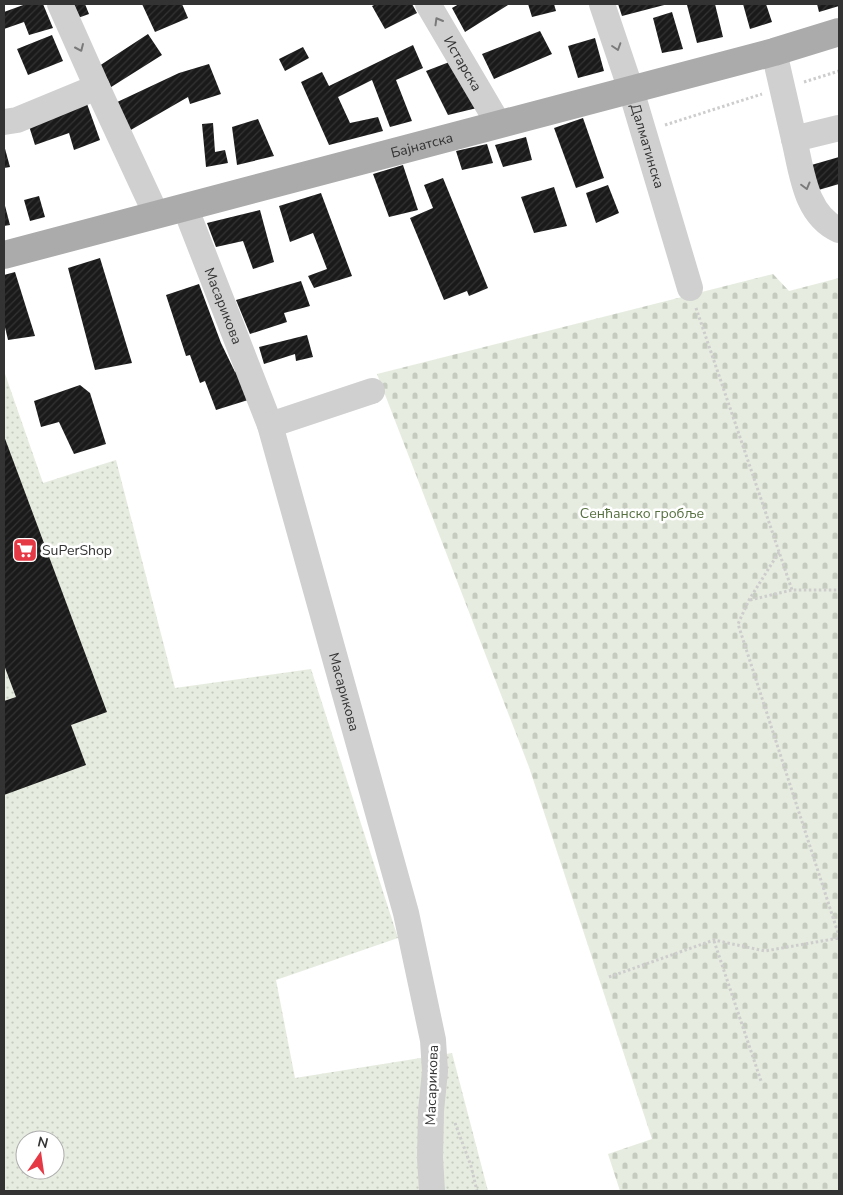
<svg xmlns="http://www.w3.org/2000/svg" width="843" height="1195" viewBox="0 0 843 1195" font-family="'Nunito Sans',sans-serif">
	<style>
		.grass { fill: url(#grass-dots); fill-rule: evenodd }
		.cemetery { fill: url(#cemetery-stones) }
		.building { fill: url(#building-hatch) }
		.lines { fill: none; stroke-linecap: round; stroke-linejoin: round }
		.path { stroke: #cdcdcd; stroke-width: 3; stroke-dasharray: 2.5 2.5; stroke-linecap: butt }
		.minor { stroke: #d0d0d0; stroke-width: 26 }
		.major { stroke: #ababab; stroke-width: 28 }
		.oneway { stroke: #7a7a7a }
		.labels { text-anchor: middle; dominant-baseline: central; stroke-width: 5; stroke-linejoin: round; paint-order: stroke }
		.street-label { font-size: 14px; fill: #333; stroke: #fff }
		.park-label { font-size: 14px; fill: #56703f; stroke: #fff }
		.poi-label { font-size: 14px; fill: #333; stroke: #fff; text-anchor: start }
	</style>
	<defs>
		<pattern id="grass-dots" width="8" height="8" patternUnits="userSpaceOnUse" patternTransform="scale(1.25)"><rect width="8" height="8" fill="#e6ecdf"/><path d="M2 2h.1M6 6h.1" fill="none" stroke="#c6cbc0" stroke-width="1.8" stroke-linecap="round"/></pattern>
		<pattern id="cemetery-stones" width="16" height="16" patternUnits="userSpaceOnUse" patternTransform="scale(1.25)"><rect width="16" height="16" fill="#e6ecdf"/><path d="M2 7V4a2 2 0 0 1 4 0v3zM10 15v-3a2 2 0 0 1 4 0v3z" fill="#c6cbc0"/></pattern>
		<pattern id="building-hatch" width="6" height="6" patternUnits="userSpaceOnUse" patternTransform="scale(1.25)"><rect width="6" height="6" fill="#1a1a1a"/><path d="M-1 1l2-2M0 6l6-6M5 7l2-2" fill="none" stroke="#333"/></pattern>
	</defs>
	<rect width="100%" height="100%" fill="#fff"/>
	<path class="grass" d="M4,371L43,483L116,460L175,688L311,669L398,938L276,980L295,1078L452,1053L488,1191H4ZM25,1140H55V1170H25Z"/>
	<path class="cemetery" d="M773,274L789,291L839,278V1191H620L608,1154L652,1139L529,767L377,374Z"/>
	<path class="building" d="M26,4H43L53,28L29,35L24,22L4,29V12Z
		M71,4H85L89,14L75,19Z
		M142,4H182L188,18L155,32Z
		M376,4H412L417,13L385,29L372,6Z
		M459,4H507L508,5L465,32L452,8Z
		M528,4H554L556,11L532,17Z
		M618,4H668L622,16Z
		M692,4H715L723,37L697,43L687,5Z
		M743,4H766L772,22L750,29Z
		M817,4H839V6L819,12Z
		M672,12L683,49L662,53L653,18Z
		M540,31L552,54L494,79L482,54Z
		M148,34L162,55L108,89L96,68Z
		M52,35L63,61L28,75L17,49Z
		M595,38L604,71L578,78L568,46Z
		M413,45L423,68L396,80L412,121L390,127L372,80L338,97L350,123L378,117L383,131L329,145L301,82L322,72L329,86Z
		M303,47L309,58L285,71L279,59Z
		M452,61L477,108L448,115L426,71Z
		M209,64L221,94L190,104L188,97L129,131L113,104L179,73Z
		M86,101L100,140L74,150L69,133L35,145L29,126Z
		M583,118L604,178L576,188L554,128Z
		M258,119L274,156L237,165L232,127Z
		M213,123L215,152L225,150L228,163L206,167L202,124Z
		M526,137L532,160L503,167L495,145Z
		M487,144L493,163L462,170L456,151Z
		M4,145L10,167L4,168Z
		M839,157V184L815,191L808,166Z
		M403,165L418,210L389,217L373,174Z
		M443,178L488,288L469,296L467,291L444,300L410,218L433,208L424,185Z
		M608,185L619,213L596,223L586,193Z
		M554,187L567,226L534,233L521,197Z
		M321,193L352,276L314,288L308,276L327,269L313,233L290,242L279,206Z
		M39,196L45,217L30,221L24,200Z
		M4,202L10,225L4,226Z
		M260,210L274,262L253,269L243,241L216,247L207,223Z
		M100,258L132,363L95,370L68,268Z
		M15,272L35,336L8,340L4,323V275Z
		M301,281L310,306L284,313L287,322L250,334L236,300Z
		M199,284L221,343L235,372L237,371L248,400L216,410L205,381L200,383L190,355L186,356L166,295Z
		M307,335L313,357L296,361L295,354L264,364L259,347Z
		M80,385L90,393L106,444L74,454L59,422L41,427L34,401Z
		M4,436L107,712L71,725L86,765L4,795V701L16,697L4,665Z"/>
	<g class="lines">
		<path class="path" d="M804,82L839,71
			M665,125L762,94
			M696,308L792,590
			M779,552L749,600L738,624L839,936
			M750,600L792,590H839
			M714,941L761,1081
			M609,977L714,940L765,951L839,938
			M455,1123L471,1166L477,1191"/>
		<g class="minor">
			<path d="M60,4L97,87L156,214"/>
			<path id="s1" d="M428,4L498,123"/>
			<path id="s2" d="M602,4L631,90L690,288"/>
			<path d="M774,52L794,139L839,128"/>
			<path d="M4,122L17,120L97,87"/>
			<path d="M794,139C802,172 805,215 839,230"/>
			<path id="s3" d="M185,207L270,425L406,913L433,1040L435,1071L431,1111L430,1158L432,1191"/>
			<path d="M270,425L372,391"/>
		</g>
		<path class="major" id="s4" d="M4,255L774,52L839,32"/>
	</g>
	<defs><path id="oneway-chevron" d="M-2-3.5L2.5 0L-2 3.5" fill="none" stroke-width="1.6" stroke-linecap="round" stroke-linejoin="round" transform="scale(1.25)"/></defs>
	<g class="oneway">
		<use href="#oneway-chevron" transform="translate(438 21) rotate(-120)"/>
		<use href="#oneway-chevron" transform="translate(617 47) rotate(72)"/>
		<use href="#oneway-chevron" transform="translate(80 48) rotate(66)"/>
		<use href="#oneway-chevron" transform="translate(806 186) rotate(75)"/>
	</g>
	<defs>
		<symbol id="supermarket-square" viewBox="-11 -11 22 22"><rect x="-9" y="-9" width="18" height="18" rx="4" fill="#e63946" stroke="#fff"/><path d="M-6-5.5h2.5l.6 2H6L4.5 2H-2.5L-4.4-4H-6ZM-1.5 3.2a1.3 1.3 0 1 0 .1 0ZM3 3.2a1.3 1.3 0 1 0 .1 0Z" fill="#fff"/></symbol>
	</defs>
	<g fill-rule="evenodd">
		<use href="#supermarket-square" x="11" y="536" width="28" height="28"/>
	</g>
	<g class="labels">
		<g class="street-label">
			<text stroke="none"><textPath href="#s1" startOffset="69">Истарска</textPath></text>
			<text stroke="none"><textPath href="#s4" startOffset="432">Бајнатска</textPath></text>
			<text stroke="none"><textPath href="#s2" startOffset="149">Далматинска</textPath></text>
			<text stroke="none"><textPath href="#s3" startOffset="106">Масарикова</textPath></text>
			<text stroke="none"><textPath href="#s3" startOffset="511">Масарикова</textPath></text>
			<text transform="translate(432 1085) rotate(-88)">Масарикова</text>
		</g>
		<g class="park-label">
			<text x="642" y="513">Сенћанско гробље</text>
		</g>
		<g class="poi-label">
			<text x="42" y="550">SuPerShop</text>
		</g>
	</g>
	<rect width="843" height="1195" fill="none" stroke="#333333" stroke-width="10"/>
	<g transform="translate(40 1155) rotate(13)"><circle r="24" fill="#ffffff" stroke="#adadad"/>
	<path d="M0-4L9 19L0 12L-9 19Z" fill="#e63946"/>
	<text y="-8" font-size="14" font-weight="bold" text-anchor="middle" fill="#333333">N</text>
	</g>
</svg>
